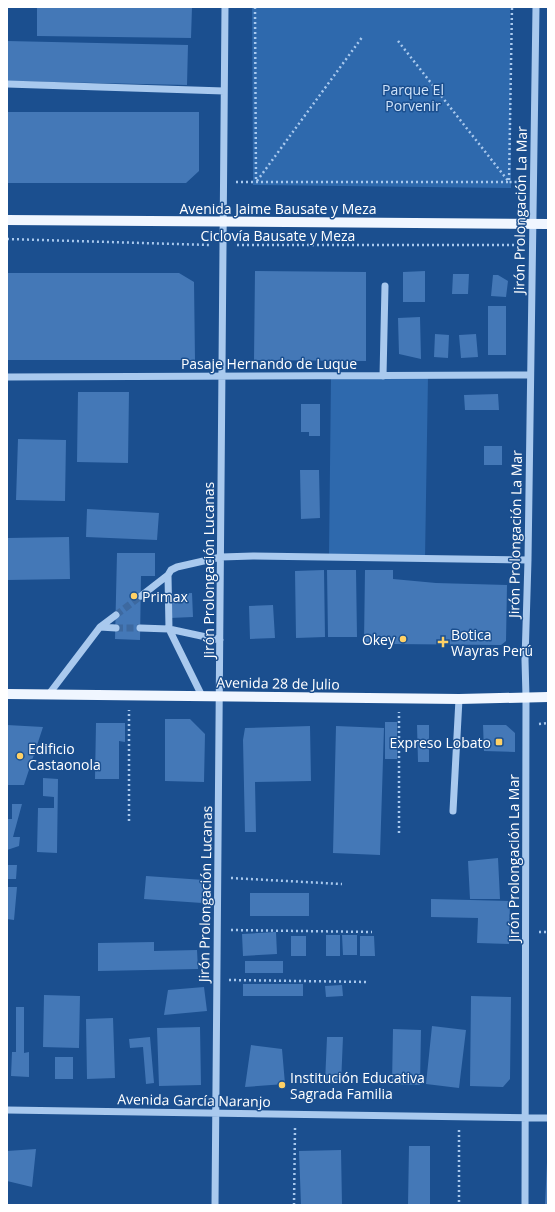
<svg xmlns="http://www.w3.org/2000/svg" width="555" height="1212" viewBox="0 0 555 1212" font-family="'Open Sans',sans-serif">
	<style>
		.green { fill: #2e69ad }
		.building { fill: #4478b7 }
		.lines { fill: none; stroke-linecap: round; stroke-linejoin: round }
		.minor-tunnel { stroke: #3d69a0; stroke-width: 7; stroke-dasharray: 7 3.5; stroke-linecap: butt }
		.path { stroke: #a9c9ee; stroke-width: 2.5; stroke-dasharray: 2 3; stroke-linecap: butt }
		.minor { stroke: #a9c9ee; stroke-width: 7 }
		.major { stroke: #f0f6ff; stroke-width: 10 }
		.poi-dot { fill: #ffd166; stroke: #1b4f8f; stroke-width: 1.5 }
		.labels { text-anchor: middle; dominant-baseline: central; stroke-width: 3; stroke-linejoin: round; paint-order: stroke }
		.park-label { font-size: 14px; fill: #cfe3fa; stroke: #1b4f8f }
		.street-label { font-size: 14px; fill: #fff; stroke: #1b4f8f }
		.poi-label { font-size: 14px; fill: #fff; stroke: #1b4f8f; text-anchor: start }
	</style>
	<rect width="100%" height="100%" fill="#1b4f8f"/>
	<path class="green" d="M252,7H510L511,188L253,185Z
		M331,376H428L425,559L329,557Z"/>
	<path class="building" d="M37,7H192L191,38L37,36Z
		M7,41L188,45L187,85L7,81Z
		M7,112H199V171L186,183H7Z
		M255,271L366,272V361L254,360Z
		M425,271V302H403V272Z
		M7,273H179L194,282L195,360H7Z
		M453,274H469L468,294H452Z
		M493,275H498L508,281L506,297L491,296Z
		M488,306H506V355H488Z
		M420,317L421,359L399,354L398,318Z
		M435,334L449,335L448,358L434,357Z
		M476,334L478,357L461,358L459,335Z
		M78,392H129L128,463L77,462Z
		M498,394L499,410H465L464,395Z
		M301,404H320V436H309V432H301Z
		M18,439L66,440L65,501L16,500Z
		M484,446H502V465H484Z
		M300,470H319L320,518L301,519Z
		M87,509L159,513L157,540L86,537Z
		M69,537L70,579L7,580V538Z
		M117,553H155V576H141L140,640L115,639Z
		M324,570L325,637L296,638L295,571Z
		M327,570H356L357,637H328Z
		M365,570H393V579L436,583L507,585L506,641L501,645L391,644L392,642H364Z
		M192,593L193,617L170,618L169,594Z
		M273,605L275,638L250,639L249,606Z
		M165,719H190L205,734L204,782L165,781Z
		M385,722H397V759H385Z
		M96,723H125V742L119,741V779H95Z
		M7,725L43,727L24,785H7Z
		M417,725H429V762H418Z
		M483,725H506L515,733V752L484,751Z
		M310,726L311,781L255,782L256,832H245L243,740L245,728Z
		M336,726L384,728L380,855L333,853Z
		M43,778L58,779L57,853L37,852L38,808H54V797L43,796Z
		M12,804H22L13,837H20L19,846L7,850V819H12Z
		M498,858L500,899H470L468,861Z
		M7,865H17L16,879H7Z
		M146,876L204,880L202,903L144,899Z
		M7,887H17L14,920L7,919Z
		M250,893H309V916H250Z
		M431,899L510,901L509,944L477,943L478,918L431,917Z
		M276,932L277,954L243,956L242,934Z
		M326,935H340V956H326Z
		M342,935H357V955H343Z
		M291,936H306V956H291Z
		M360,936H374L375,956H360Z
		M154,942V951L197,950L198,969L98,971V943Z
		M245,961H283V973H245Z
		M243,984H303V996H243Z
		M342,985L343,996L326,997L325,986Z
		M204,987L207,1011L164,1015L168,990Z
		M44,995L80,996L79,1048L43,1047Z
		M471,996L511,997L510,1079L503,1087L470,1086Z
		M16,1007H24V1053L29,1052V1077L11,1076L12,1052H16Z
		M113,1018L115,1078L87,1079L86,1019Z
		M432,1026L466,1030L459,1088L426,1084Z
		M200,1027L201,1085L159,1086L157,1028Z
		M393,1029L421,1030L420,1085L392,1084Z
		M150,1037L154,1083L146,1084L143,1047L130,1048L129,1039Z
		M327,1037H343L341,1084L325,1083Z
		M251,1045L282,1049L285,1084L245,1087Z
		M55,1057H73V1079H55Z
		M409,1146H430V1205H408Z
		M36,1149L32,1187L7,1181V1151Z
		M341,1150L342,1205H301L299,1151Z
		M547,1162L548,1205H545Z"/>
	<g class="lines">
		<path class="minor-tunnel" d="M116,615L141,596
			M116,628H140"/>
		<path class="path" d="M255,7L256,181
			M398,41L509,182H521
			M257,181L363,36
			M236,182H509L512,7
			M7,239L210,245
			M237,245H520
			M539,724L548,723
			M129,821V710
			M399,833V712
			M231,878L342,884
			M231,930L372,932
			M539,932H548
			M229,980L369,982
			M459,1130V1205
			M294,1205L295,1128"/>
		<path class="minor" d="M7,84L224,91
			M383,376L385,286
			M7,377L530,375
			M141,596L168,575
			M100,627L116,615
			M140,628L169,629L220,640
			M49,694L100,627L116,628
			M202,696L169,629L168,575L171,570L177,567L221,557L253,556L528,560
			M453,811L459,699
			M7,1110L548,1118
			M215,1205L225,7
			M525,1205L526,697L525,660L528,560L536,7"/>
		<path class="major" d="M7,220L548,224
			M7,694L459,699L548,697"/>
	</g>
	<g class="poi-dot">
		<circle cx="134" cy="596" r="4"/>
		<circle cx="403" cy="639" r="4"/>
		<path d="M441 636h4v4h4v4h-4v4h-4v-4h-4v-4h4z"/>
		<rect x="495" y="738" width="8" height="8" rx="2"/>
		<circle cx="20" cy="756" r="4"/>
		<circle cx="282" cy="1085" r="4"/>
	</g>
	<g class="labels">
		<g class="park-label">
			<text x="413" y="89">Parque El<tspan x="413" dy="16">Porvenir</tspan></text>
		</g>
		<g class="street-label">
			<text x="278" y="208">Avenida Jaime Bausate y Meza</text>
			<text transform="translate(520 210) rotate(-89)">Jirón Prolongación La Mar</text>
			<text x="278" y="235">Ciclovía Bausate y Meza</text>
			<text x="269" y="363">Pasaje Hernando de Luque</text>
			<text transform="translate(515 534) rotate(-89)">Jirón Prolongación La Mar</text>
			<text transform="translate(208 570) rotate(-90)">Jirón Prolongación Lucanas</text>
			<text transform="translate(278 683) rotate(1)">Avenida 28 de Julio</text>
			<text transform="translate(513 858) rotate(-90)">Jirón Prolongación La Mar</text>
			<text transform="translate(205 894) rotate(-89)">Jirón Prolongación Lucanas</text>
			<text transform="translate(194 1100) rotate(1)">Avenida García Naranjo</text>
		</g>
		<g class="poi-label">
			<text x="142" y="596">Primax</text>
			<text x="451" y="634">Botica<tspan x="451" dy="16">Wayras Perú</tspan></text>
			<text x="395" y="639" text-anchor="end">Okey</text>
			<text x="491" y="742" text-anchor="end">Expreso Lobato</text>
			<text x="28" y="748">Edificio<tspan x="28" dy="16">Castaonola</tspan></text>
			<text x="290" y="1077">Institución Educativa<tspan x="290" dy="16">Sagrada Familia</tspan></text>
		</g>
	</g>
	<rect width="555" height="1212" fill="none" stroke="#ffffff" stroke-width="16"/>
</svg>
